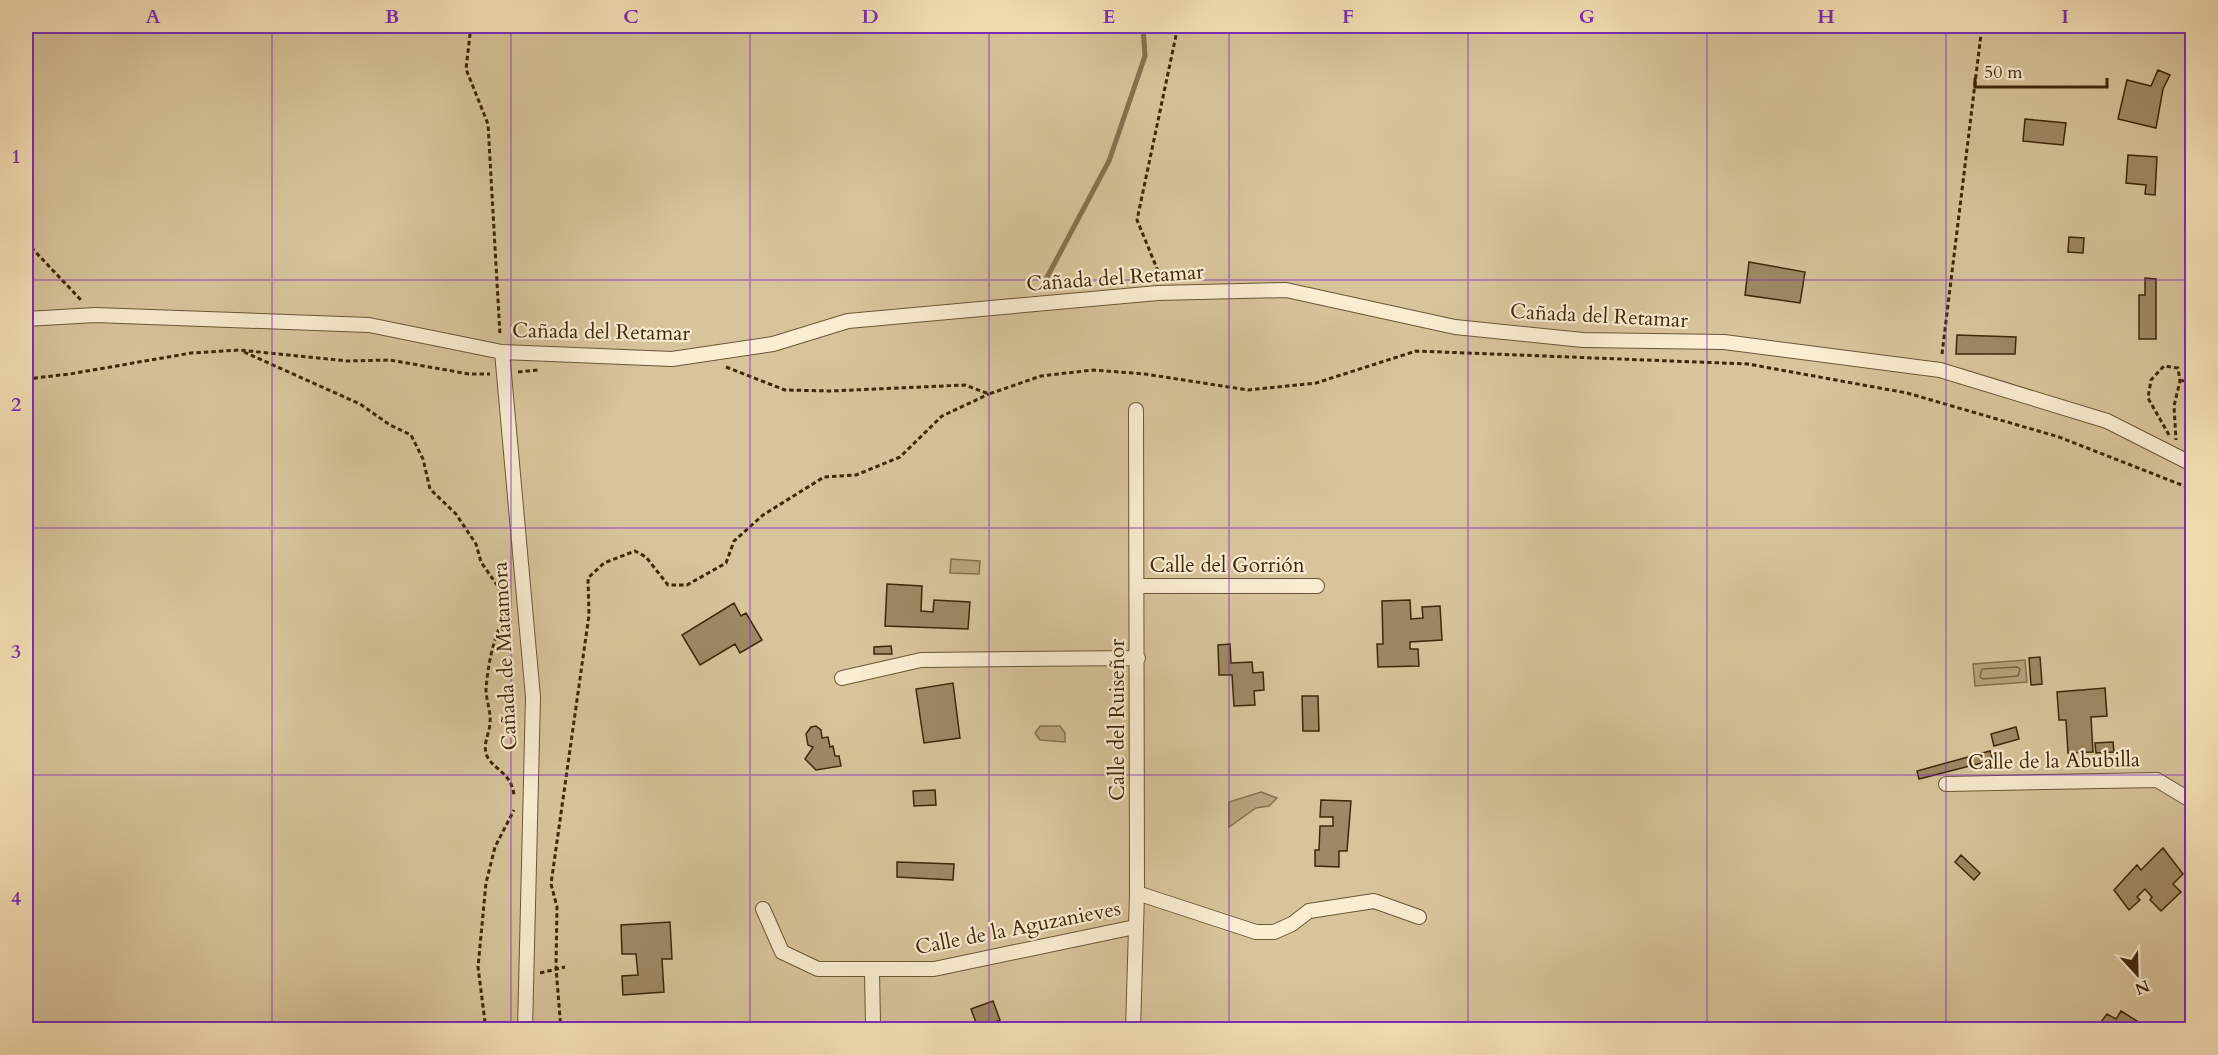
<svg xmlns="http://www.w3.org/2000/svg" width="2218" height="1055" viewBox="0 0 2218 1055" font-family="Cardo,serif">
	<style>
		.green { fill: #d8c49b; stroke: #8b7552; stroke-width: 1.5 }
		.water { fill: #b9a37d; stroke: #88714e; stroke-width: 1.5 }
		.lines { fill: none; stroke-linecap: round; stroke-linejoin: round }
		.shore { stroke: #7c6442; stroke-width: 1.5 }
		.stream { stroke: #88714e; stroke-width: 5 }
		.building { fill: #9f8964; stroke: #3e2608; stroke-width: 1.5 }
		.street-casing { stroke: #6c5634; stroke-width: 16 }
		.path { stroke: #3e2608; stroke-width: 3; stroke-dasharray: 4.5 3; stroke-linecap: butt }
		.street { stroke: #faedd2; stroke-width: 14 }
		.grid { fill: none; stroke: #7b2cbf; stroke-width: 1.5; stroke-opacity: 0.55 }
		.labels { text-anchor: middle; dominant-baseline: central; stroke-width: 4.5; stroke-linejoin: round; paint-order: stroke }
		.street-label { font-size: 21px; fill: #3e2608; stroke: #faedd2 }
		.neatline { fill: none; stroke: #7b2cbf; stroke-width: 2 }
		.grid-label { font-size: 20px; text-anchor: middle; font-weight: bold; fill: #7b2cbf }
	</style>
	<rect width="100%" height="100%" fill="#f8e4b9"/>
	<filter id="stains"><feTurbulence type="fractalNoise" baseFrequency=".00333" numOctaves="4"/><feColorMatrix values="0 0 0 0 .2 0 0 0 0 .09 0 0 0 0 .02 0 0 0 .5 -.17"/></filter>
	<radialGradient id="worn" r=".72"><stop offset=".6" stop-color="#630" stop-opacity="0"/><stop offset="1" stop-color="#630" stop-opacity=".3"/></radialGradient>
	<path class="green" d="M26,26H2192V1029H26Z"/>
	<path class="water" d="M951,559L980,561L979,574L950,573Z
		M2025,660L2027,682L1975,686L1973,664Z
		M1040,726H1060L1065,733V742L1040,740L1035,733Z
		M1261,792L1277,798L1269,806L1256,808L1229,827V802Z"/>
	<g class="lines">
		<path class="shore" d="M2017,667L2020,669L2018,676L1983,679L1980,677L1982,669Z"/>
		<path class="stream" d="M1045,281L1109,161L1145,56L1143,26"/>
	</g>
	<path class="building" d="M2158,70L2170,75L2163,89L2156,128L2118,119L2127,80L2151,86Z
		M2025,119L2066,123L2063,145L2023,141Z
		M2128,155L2157,157L2155,195L2145,194L2146,185L2126,183Z
		M2069,237L2084,238L2083,253L2068,252Z
		M1749,262L1805,272L1800,303L1745,295Z
		M2145,278L2156,279V339H2139V295H2145Z
		M1957,335L2016,337L2015,354H1956Z
		M2190,514H2192V539H2187Z
		M887,584L922,586L921,611L933,612L934,600L970,602L968,629L885,626Z
		M1410,600L1411,619L1423,618L1422,607L1440,606L1442,640L1410,642V649H1418L1419,666L1378,667L1377,644H1383L1382,601Z
		M734,603L741,616L746,613L762,640L740,653L735,644L700,665L682,635Z
		M1230,644L1231,663L1252,662L1253,673L1263,672L1264,690L1254,691L1255,705L1234,706L1232,675H1219L1218,645Z
		M891,646L892,654H874V647Z
		M2040,657L2042,684L2031,685L2029,658Z
		M953,683L960,738L924,743L916,689Z
		M2105,688L2107,716L2091,717L2093,752L2068,753L2066,720H2059L2057,692Z
		M1302,696H1318L1319,731H1303Z
		M816,726L821,730L822,738L828,737L830,747L833,746L835,756H839L841,766L816,770L805,759L813,747L808,745L806,734L811,727Z
		M2016,727L2019,739L1994,746L1991,734Z
		M2113,742L2114,752L2096,753L2095,743Z
		M1990,751L1993,760L1919,779L1917,771Z
		M935,790L936,805L914,806L913,791Z
		M1321,800L1351,801L1347,851H1339V867L1315,866V850H1319L1320,826H1333V817H1320Z
		M2163,848L2183,874L2173,884L2181,892L2161,911L2150,900L2152,897L2145,889L2137,897L2140,900L2129,910L2114,890L2137,865L2141,870Z
		M1961,855L1980,873L1974,880L1955,862Z
		M897,862L954,864L953,880L897,877Z
		M670,922L672,959H662L664,992L623,995L622,976L638,975L636,954H622L621,925Z
		M993,1001L1000,1020L978,1028L971,1009Z
		M2121,1011L2140,1023L2135,1030H2113L2101,1022L2107,1014L2116,1019Z"/>
	<g class="lines">
		<defs>
			<path id="street" d="M26,319L95,315L369,325L502,352L672,359L773,344L848,321L1158,293L1286,290L1455,327L1583,340L1724,342L1940,370L2107,421L2192,464
				M502,352L533,697L525,1030
				M1137,586H1317
				M842,678L921,660L1138,658
				M1946,784L2157,780L2192,801
				M1137,893L1256,932H1274L1292,924L1309,911L1374,901L1419,917
				M763,909L782,952L818,969H934L1135,927
				M872,971L873,1024
				M1133,1030L1137,893L1136,410"/>
		</defs>
		<use href="#street" class="street-casing"/>
		<path class="path" d="M471,26L466,69L488,124L500,335
			M26,242L81,300
			M1158,279V271L1137,220L1178,26
			M244,352L360,404L390,425L411,435L423,459L430,489L456,514L476,544L481,562L508,601
			M1942,354L1982,26
			M726,367L785,390L831,391L965,385L989,394L1041,376L1093,370L1145,374L1248,390L1316,383L1416,351L1748,364L1907,393L2059,437L2192,489
			M518,372L538,370
			M26,379L70,374L191,353L240,350L347,361L390,360L469,374H490
			M2180,381L2192,380
			M2169,435L2148,398L2151,380L2164,366L2178,368L2180,381L2174,406L2176,440
			M510,610C494,630 488,664 486,689C486,700 491,711 490,722C490,734 481,745 488,758C497,772 511,773 514,795
			M540,973L565,967
			M486,1030L478,967L486,883L495,847L514,810
			M561,1030L556,968L557,907L551,884L589,615L588,578L604,563L635,551L646,557L668,585H687L726,563L734,541L763,515L824,477L856,475L900,457L942,416L989,394"/>
		<use href="#street" class="street"/>
	</g>
	<path class="grid" d="M272,26V1030M511,26V1030M750,26V1030M989,26V1030M1229,26V1030M1468,26V1030M1707,26V1030M1946,26V1030M26,280H2192M26,528H2192M26,775H2192"/>
	<g class="labels">
		<g class="street-label">
			<text transform="translate(1115 278) rotate(-4)">Cañada del Retamar</text>
			<text transform="translate(1599 316) rotate(3)">Cañada del Retamar</text>
			<text transform="translate(601 332) rotate(1)">Cañada del Retamar</text>
			<text x="1227" y="565">Calle del Gorrión</text>
			<text transform="translate(505 656) rotate(-93)">Cañada de Matamora</text>
			<text transform="translate(1117 720) rotate(-90)">Calle del Ruiseñor</text>
			<text transform="translate(2054 761) rotate(-1)">Calle de la Abubilla</text>
			<text transform="translate(1018 928) rotate(-11)">Calle de la Aguzanieves</text>
		</g>
	</g>
	<rect width="2218" height="1055" fill="none" stroke="#f8e4b9" stroke-width="66"/>
	<g transform="translate(2137 974) rotate(158)" stroke="#faedd2" stroke-width="4.5" paint-order="stroke">
	<path d="M0-4.5L10 22L0 15L-10 22Z" fill="#3e2608"/>
	<text y="-9" font-size="16" font-weight="bold" text-anchor="middle" fill="#3e2608">N</text>
	</g>
	<path d="M1975 78v9h132v-9" fill="none" stroke="#3e2608" stroke-width="3"/>
	<text x="1984" y="78" font-size="18" fill="#3e2608" stroke="#faedd2" stroke-width="4.5" paint-order="stroke">50 m</text>
	<rect x="33" y="33" width="2152" height="989" class="neatline"/>
	<g class="grid-label">
		<text x="153" y="23">A</text>
		<text x="392" y="23">B</text>
		<text x="631" y="23">C</text>
		<text x="870" y="23">D</text>
		<text x="1109" y="23">E</text>
		<text x="1348" y="23">F</text>
		<text x="1587" y="23">G</text>
		<text x="1826" y="23">H</text>
		<text x="2065" y="23">I</text>
		<text x="16" y="163">1</text>
		<text x="16" y="411">2</text>
		<text x="16" y="658">3</text>
		<text x="16" y="905">4</text>
	</g>
	<rect width="100%" height="100%" filter="url(#stains)"/>
	<rect width="100%" height="100%" fill="url(#worn)"/>
</svg>
